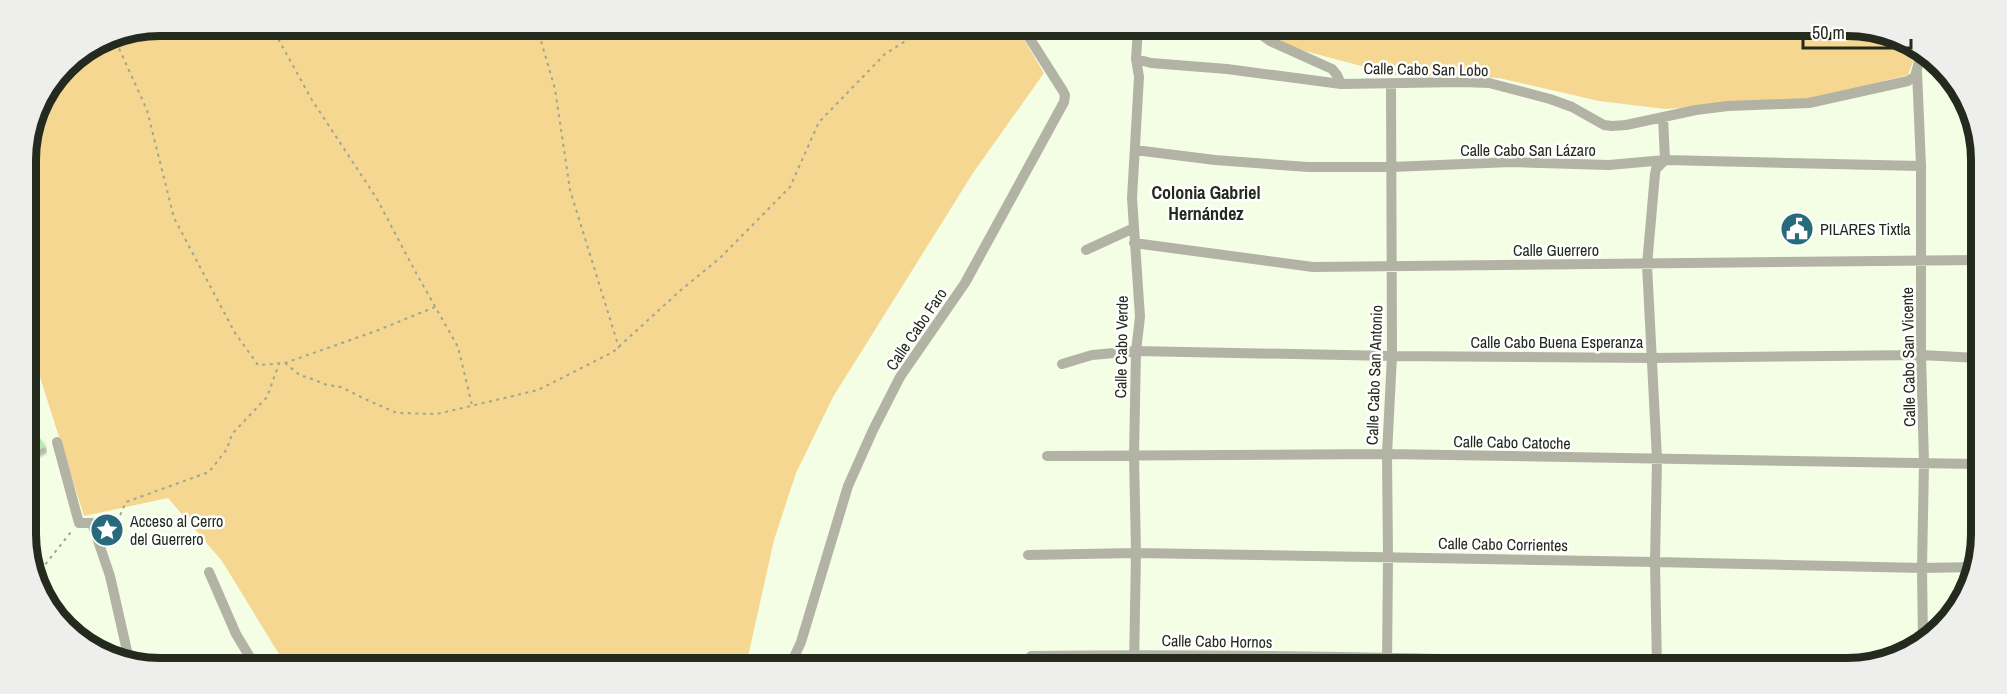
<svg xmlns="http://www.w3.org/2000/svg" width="2007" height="694" viewBox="0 0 2007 694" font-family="'Archivo Narrow',sans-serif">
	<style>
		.green { fill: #f5d791 }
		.building { fill: #b3ecaf; filter: url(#shadow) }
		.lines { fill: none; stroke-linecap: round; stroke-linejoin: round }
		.path { stroke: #9ea693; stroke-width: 2; stroke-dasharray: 3 4.5; stroke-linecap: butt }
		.street { stroke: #b3b3a5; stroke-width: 10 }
		.labels { text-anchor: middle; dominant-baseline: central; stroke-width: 5; stroke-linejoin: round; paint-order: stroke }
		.street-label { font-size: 16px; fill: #252a1e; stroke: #fff }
		.poi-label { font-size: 16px; fill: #252a1e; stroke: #fff; text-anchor: start }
		.neighbourhood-label { font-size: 18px; font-weight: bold; fill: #252a1e; stroke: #fff }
		.rim { fill: none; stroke: #252a1e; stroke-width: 8 }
	</style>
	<defs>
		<filter id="shadow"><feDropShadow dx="3.5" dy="6" stdDeviation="1.5" flood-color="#0004"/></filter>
	</defs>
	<rect width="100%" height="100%" fill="#f4fee5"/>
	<path class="green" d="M160,26L1017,28L1044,73L973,173L833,397L796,473L774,540L747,661L742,665L285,664L222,561L168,498L84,516L27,336L26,152L36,108L65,65L109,36Z
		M1264,29L1882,30L1917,52L1908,75L1812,99L1665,109L1599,101L1499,78L1395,75L1290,47Z"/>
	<path class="building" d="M39,436L45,446L27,456V442Z"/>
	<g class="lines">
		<path class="path" d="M271,26L312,100L377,199L415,271L458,347L472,405
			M537,27L555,89L570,190L619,348
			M113,35L147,110L174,218L235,333L258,365L285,363L376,331L435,307
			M285,363L301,376L307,377L327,385L341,387L365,399L397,413L437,414L538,390L613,352L681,290L720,258L790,187L819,122L885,54L926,28
			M112,544L118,520L126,502L209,472L227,449L232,434L267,397L279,364
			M36,576L71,532"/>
		<path class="street" d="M1252,28L1270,41L1332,69L1337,75L1341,84
			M1136,59L1151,63L1227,69L1341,84L1462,82L1489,83L1550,99L1572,107L1604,125L1612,126L1626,125L1696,110L1728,106L1809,103L1908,81L1915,76L1921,55
			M1917,71L1921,166V355L1924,463L1922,568L1923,643
			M1135,150L1215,160L1308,167H1392L1511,162L1609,165L1665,160L1921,166
			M1134,243L1313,267L1978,260
			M1086,250L1134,228
			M1062,364L1092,355L1136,351L1392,356L1651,358L1921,355L1978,358
			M57,442L79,523H92L110,576L130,664
			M1047,456L1387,454L1977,464
			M1028,555L1136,553L1655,562L1922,568L1977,567
			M209,572L236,634L254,664
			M1031,656C1287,653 1543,661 1799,668
			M790,666L801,642L848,486L873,430L900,377L965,283L1064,102L1065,95L1063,91L1023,28
			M1134,666L1136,553L1134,455L1136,351L1140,317L1132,198L1139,77L1136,59L1138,28
			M1387,667L1388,557L1387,454L1392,356L1391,84
			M1657,668L1655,562L1657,459L1647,265L1655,174L1656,169L1665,160L1663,117"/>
	</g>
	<defs>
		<symbol id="civic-disc" viewBox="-11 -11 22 22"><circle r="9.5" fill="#266a7b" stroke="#fff"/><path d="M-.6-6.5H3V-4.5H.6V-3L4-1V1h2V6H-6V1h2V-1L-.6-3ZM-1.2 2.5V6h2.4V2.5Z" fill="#fff"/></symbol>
		<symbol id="sight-disc" viewBox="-11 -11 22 22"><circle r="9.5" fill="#266a7b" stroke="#fff"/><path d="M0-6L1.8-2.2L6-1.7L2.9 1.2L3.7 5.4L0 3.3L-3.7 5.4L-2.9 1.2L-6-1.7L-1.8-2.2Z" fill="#fff"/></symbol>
	</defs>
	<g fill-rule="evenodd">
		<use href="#civic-disc" x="1778" y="210" width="38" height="38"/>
		<use href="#sight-disc" x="88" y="511" width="38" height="38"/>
	</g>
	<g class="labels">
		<g class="street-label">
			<text transform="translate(1426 69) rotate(1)">Calle Cabo San Lobo</text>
			<text x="1528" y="150">Calle Cabo San Lázaro</text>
			<text x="1556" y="250">Calle Guerrero</text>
			<text transform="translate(916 329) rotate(-56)">Calle Cabo Faro</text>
			<text x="1557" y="342">Calle Cabo Buena Esperanza</text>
			<text transform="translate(1121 347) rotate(-89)">Calle Cabo Verde</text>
			<text transform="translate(1908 357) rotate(-91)">Calle Cabo San Vicente</text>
			<text transform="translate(1374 375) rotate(-88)">Calle Cabo San Antonio</text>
			<text transform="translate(1512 442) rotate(1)">Calle Cabo Catoche</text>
			<text transform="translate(1503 544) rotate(1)">Calle Cabo Corrientes</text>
			<text transform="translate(1217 641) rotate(1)">Calle Cabo Hornos</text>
		</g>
		<g class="poi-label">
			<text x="1820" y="229">PILARES Tixtla</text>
			<text x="130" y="521">Acceso al Cerro<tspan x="130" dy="18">del Guerrero</tspan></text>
		</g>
		<g class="neighbourhood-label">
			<text x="1206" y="192">Colonia Gabriel<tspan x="1206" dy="21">Hernández</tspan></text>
		</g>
	</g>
	<path d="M0 0H2007V694H0ZM160 36H1847A124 124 0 0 1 1971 160V534A124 124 0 0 1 1847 658H160A124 124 0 0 1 36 534V160A124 124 0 0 1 160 36Z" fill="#eeeeed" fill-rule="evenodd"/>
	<path class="rim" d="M160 36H1847A124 124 0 0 1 1971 160V534A124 124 0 0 1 1847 658H160A124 124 0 0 1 36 534V160A124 124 0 0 1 160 36Z"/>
	<path d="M1803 39v9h108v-9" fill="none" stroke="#252a1e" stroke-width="3"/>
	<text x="1812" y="39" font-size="18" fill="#252a1e" stroke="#ffffff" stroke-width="4.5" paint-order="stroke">50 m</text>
</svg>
